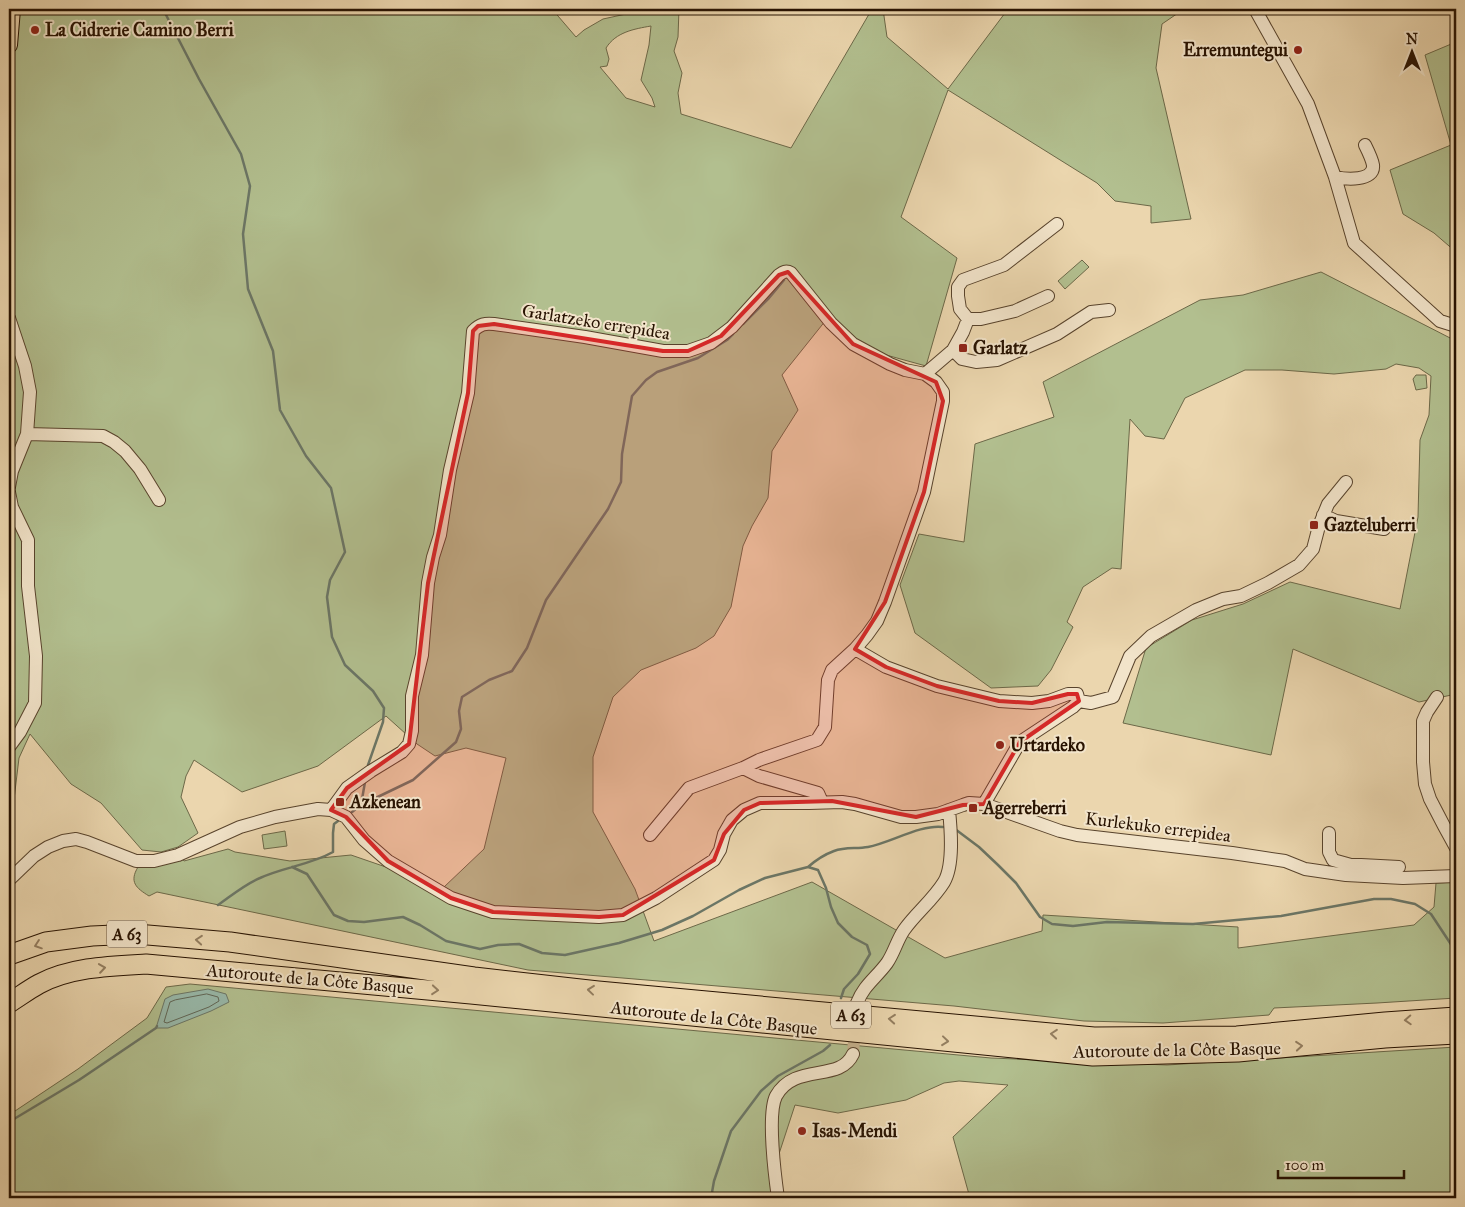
<svg xmlns="http://www.w3.org/2000/svg" width="1465" height="1207" viewBox="0 0 1465 1207" font-family="'IM FELL Great Primer',serif">
	<style>
		.green { fill: #b2bf8f; stroke: #6c6848; fill-rule: evenodd }
		.water { fill: #98b9aa; stroke: #6b7666 }
		.lines { fill: none; stroke-linecap: round; stroke-linejoin: round }
		.shore { stroke: #606656; stroke-width: 1 }
		.stream { stroke: #6b7666; stroke-width: 2.5 }
		.minor-tunnel { stroke: #c4af8b; stroke-width: 12; stroke-dasharray: 12 6; stroke-linecap: butt }
		.minor-casing { stroke: #58432c; stroke-width: 14 }
		.major-casing { stroke: #271201; stroke-width: 18 }
		.highway-casing { stroke: #271201; stroke-width: 21 }
		.minor { stroke: #f2e4ca; stroke-width: 12 }
		.major { stroke: #ebd6ae; stroke-width: 16 }
		.highway { stroke: #ebd6ae; stroke-width: 19 }
		.oneway { stroke: #937e60 }
		.marked { fill: #d62828; fill-opacity: 0.2; stroke: #d62828; stroke-width: 4; stroke-linejoin: round }
		.poi-dot { fill: #8f2418; stroke: #f2e4ca; stroke-width: 2 }
		.labels { text-anchor: middle; dominant-baseline: central; stroke-width: 4; stroke-linejoin: round; paint-order: stroke }
		.shield { fill: #f2e4ca; stroke: #64513d; stroke-width: 1 }
		.shield-label { font-size: 16px; font-weight: bold; fill: #271201 }
		.poi-label { font-size: 18px; font-weight: bold; fill: #271201; stroke: #f2e4ca; text-anchor: start }
		.street-label { font-size: 18px; fill: #271201; stroke: #f2e4ca }
	</style>
	<rect width="100%" height="100%" fill="#ebd6ae"/>
	<filter id="stains"><feTurbulence type="fractalNoise" baseFrequency=".004" numOctaves="4"/><feColorMatrix values="0 0 0 0 .2 0 0 0 0 .09 0 0 0 0 .02 0 0 0 .5 -.17"/></filter>
	<radialGradient id="worn" r=".72"><stop offset=".6" stop-color="#630" stop-opacity="0"/><stop offset="1" stop-color="#630" stop-opacity=".3"/></radialGradient>
	<path class="green" d="M9,9H552L576,37L584,30L603,19L626,14L641,9H679L678,37L674,51L682,73L678,93L681,114L791,148L872,9H883L887,37L948,89L1008,9H1184L1162,24L1156,68L1191,219L1151,223V206L1115,201L1097,183L948,90L901,217L957,258L926,366L868,350L826,320L782,375L798,410L772,451L768,498L752,526L743,546L731,607L714,636L696,648L641,670L613,697L593,757V812L635,889L654,941L812,882L945,958L1042,931L1043,915L1238,927V948L1414,925L1434,907L1436,883L1456,882V998L1377,1003L1274,1008L1269,1015L1163,1023L1084,1021L954,1006L528,970L157,892L149,896C136,888 129,882 138,867C153,867 169,865 182,858L184,861L228,849L235,852L290,861L351,855L444,887L484,849L506,758L466,748L435,756L417,744L386,716L318,766L242,792L194,760L186,776L181,797L198,833L178,847L161,852L142,850L101,803L71,784L30,734L19,758L9,841ZM651,26L649,45L641,80L652,98L655,107L626,98L600,67L607,66L609,59L606,48C616,32 634,29 651,26Z
		M1456,42V252L1434,233L1403,214L1390,170L1451,145L1425,55Z
		M1082,260L1089,267L1065,289L1058,281Z
		M1321,272L1456,341V694L1419,702L1293,649L1271,755L1123,723L1146,648L1192,620L1243,604L1290,582L1400,609L1418,517L1420,440L1429,415L1431,376L1419,368L1396,364L1386,369L1334,374L1282,370H1245L1185,398L1164,439L1145,436L1130,419L1121,569L1112,568L1083,587L1067,622L1073,627L1051,670L1038,686L991,688L915,633L900,585L919,534L964,542L975,444L1054,417L1043,382L1200,300L1243,295Z
		M1416,375H1426L1427,388L1416,390L1413,379Z
		M285,831L287,846L264,849L262,835Z
		M190,984L991,1058L1167,1065L1456,1047V1198H970L953,1137L1008,1085L959,1081L944,1083L906,1100L838,1113L795,1105L777,1160L782,1198H9V1115L78,1069L147,1018L166,987Z"/>
	<path class="water" d="M208,989L226,994L229,1002L211,1011L168,1028H156L165,999L173,995Z"/>
	<g class="lines">
		<path class="shore" d="M207,994L218,997L219,1001L209,1007L167,1023L164,1022L170,1002L175,1000Z"/>
		<path class="stream" d="M163,9L199,79L241,154L250,186L243,234L248,289L273,351L280,410L306,456L331,488L345,552L330,580L327,597L332,637L345,665L373,691L384,708L383,722L368,765
			M743,324L769,298L784,280
			M361,805L413,780L456,742L461,729L459,711L462,697L489,680L512,671L527,648L546,600L608,509L621,482L622,454L632,396L646,380L657,372L698,358L727,340L733,334
			M352,812L361,805L365,782
			M955,829L979,847L998,865L1016,883L1040,917L1052,924L1073,926L1107,922L1193,924L1281,916L1374,899H1391L1415,904L1431,914L1456,952
			M292,867L307,874L334,915L348,921L364,922L403,917L420,925L446,941L480,949L498,945L519,944L542,953L565,955L619,943L662,930L693,916L739,890L765,878L808,867L818,870L826,888L831,907L838,923L852,937L867,945L870,954L858,974L844,989L841,998
			M808,867C816,860 823,855 834,851C845,847 856,849 868,847C890,843 921,824 943,827
			M218,905C231,896 245,884 260,878C284,867 310,865 333,852V833L334,824L338,821
			M9,1122L79,1080L156,1028L157,1026
			M711,1198L714,1181L731,1131L761,1091L778,1076L823,1051L830,1045"/>
		<path class="minor-tunnel" d="M853,1054L855,1025"/>
		<defs>
			<path id="minor" d="M1255,9L1308,104L1335,177L1354,243L1440,321L1456,326
				M1335,177C1345,179 1375,182 1373,165C1372,159 1368,151 1365,145
				M9,318L25,366L30,392L27,434L12,471L9,487
				M968,319H981L1015,311L1048,296
				M953,350L962,359L976,362L997,360L1057,334L1091,312L1109,310
				M925,374L953,350L963,332L968,319L960,309L958,296V287L963,280L1004,265L1057,224
				M27,434L103,436L114,442L125,451L140,469L159,500
				M9,492L12,507L28,540V586L36,656L35,703L20,732L9,747
				M1323,515L1336,521L1384,529
				M855,649L886,667L937,686L999,701L1032,703L1049,701L1068,694H1077L1079,701
				M1437,697L1427,712L1423,721V762L1425,784L1430,799L1444,826L1456,848
				M1079,701L1091,703L1113,697L1130,656L1151,636L1196,610L1223,599L1241,596L1268,583L1299,565L1313,549L1319,526L1328,504L1346,482
				M743,768L759,776L818,793L822,802
				M984,804L1020,742L1073,707L1079,701
				M331,810L347,788L371,771L402,752L409,744L412,731V696L422,655L428,583L433,557L440,535L450,470L468,393L473,331C480,324 485,323 494,324L585,337L663,351H688L711,343L732,327L779,275C783,272 786,270 791,273L831,323L853,344L890,364L905,370L925,374L936,382L943,392V401L924,492L885,602L877,621L867,635L855,649L832,670L828,680L825,727L817,740L759,760L743,768L689,788L650,835
				M1329,833V852L1333,860L1351,865H1361
				M1361,873V865L1399,867
				M9,880L34,856L48,847L63,841L76,839L87,842L136,861H154L178,855L240,827L275,817L318,809L331,810L346,817L364,840L388,861L451,898L493,912L599,917L623,915L656,898L714,860L720,850L724,834L732,820L744,810L760,803H809L842,802L855,804L901,817H916L938,814L963,805L969,803L984,804L1060,831L1077,835L1232,853L1285,861L1305,869L1346,875L1403,878L1456,876
				M857,1003C864,985 876,978 887,963C894,953 897,940 904,930C916,913 933,900 944,882C954,865 951,830 949,810
				M778,1198C775,1177 767,1114 776,1096C795,1062 840,1083 853,1054"/>
			<path id="major" d="M9,45L12,9"/>
			<path id="highway" d="M9,955L46,942L92,936L136,934L230,942L474,977L598,991L1094,1037L1237,1036L1385,1022L1456,1017
				M9,1003C19,997 28,990 39,984C71,967 111,966 146,964L471,994L1093,1056L1238,1052L1385,1038L1456,1034"/>
		</defs>
		<use href="#minor" class="minor-casing"/>
		<use href="#major" class="major-casing"/>
		<use href="#highway" class="highway-casing"/>
		<use href="#minor" class="minor"/>
		<use href="#major" class="major"/>
		<use href="#highway" class="highway"/>
	</g>
	<defs><path id="oneway-chevron" d="M-2-3.5L2.5 0L-2 3.5" fill="none" stroke-width="1.6" stroke-linecap="round" stroke-linejoin="round" transform="scale(1.25)"/></defs>
	<g class="oneway">
		<use href="#oneway-chevron" transform="translate(199 940) rotate(-175)"/>
		<use href="#oneway-chevron" transform="translate(38 945) rotate(161)"/>
		<use href="#oneway-chevron" transform="translate(102 968) rotate(-8)"/>
		<use href="#oneway-chevron" transform="translate(435 990) rotate(5)"/>
		<use href="#oneway-chevron" transform="translate(591 990) rotate(-174)"/>
		<use href="#oneway-chevron" transform="translate(892 1019) rotate(-175)"/>
		<use href="#oneway-chevron" transform="translate(1408 1020) rotate(177)"/>
		<use href="#oneway-chevron" transform="translate(1054 1034) rotate(-175)"/>
		<use href="#oneway-chevron" transform="translate(945 1041) rotate(6)"/>
		<use href="#oneway-chevron" transform="translate(1299 1046) rotate(-5)"/>
	</g>
	<path class="marked" d="M788,272L853,344L936,382L943,401L924,492L885,602L855,649L886,667L937,686L999,701L1032,703L1068,694H1077L1079,701L1020,742L984,804L963,805L916,817L832,801L760,803L744,810L724,834L714,860L623,915L599,917L493,912L451,898L388,861L346,817L331,810L347,788L409,744L428,583L468,393L473,331L478,326L494,324L663,351H688L721,336L779,275Z"/>
	<g class="poi-dot">
		<circle cx="35" cy="30" r="5"/>
		<circle cx="1298" cy="50" r="5"/>
		<rect x="958" y="343" width="10" height="10" rx="2.5"/>
		<rect x="1309" y="520" width="10" height="10" rx="2.5"/>
		<circle cx="1000" cy="745" r="5"/>
		<rect x="335" y="797" width="10" height="10" rx="2.5"/>
		<rect x="968" y="803" width="10" height="10" rx="2.5"/>
		<circle cx="802" cy="1131" r="5"/>
	</g>
	<g class="labels">
		<g class="shield">
			<rect x="107" y="920.5" width="40" height="27" rx="4"/>
			<rect x="831" y="1001.5" width="40" height="27" rx="4"/>
		</g>
		<g class="shield-label">
			<text x="127" y="934">A 63</text>
			<text x="851" y="1015">A 63</text>
		</g>
		<g class="poi-label">
			<text x="45" y="30">La Cidrerie Camino Berri</text>
			<text x="1288" y="50" text-anchor="end">Erremuntegui</text>
			<text x="973" y="348">Garlatz</text>
			<text x="1324" y="525">Gazteluberri</text>
			<text x="1010" y="745">Urtardeko</text>
			<text x="350" y="802">Azkenean</text>
			<text x="983" y="808">Agerreberri</text>
			<text x="812" y="1131">Isas-Mendi</text>
		</g>
		<g class="street-label">
			<text transform="translate(596 322) rotate(9)">Garlatzeko errepidea</text>
			<text transform="translate(1158 827) rotate(7)">Kurlekuko errepidea</text>
			<text transform="translate(310 979) rotate(5)">Autoroute de la Côte Basque</text>
			<text transform="translate(714 1018) rotate(6)">Autoroute de la Côte Basque</text>
			<text transform="translate(1177 1050) rotate(-1)">Autoroute de la Côte Basque</text>
		</g>
	</g>
	<rect width="1465" height="1207" fill="none" stroke="#ebd6ae" stroke-width="30"/>
	<rect x="10" y="10" width="1445" height="1187" fill="none" stroke="#271201" stroke-width="2.5"/>
	<rect x="15" y="15" width="1435" height="1177" fill="none" stroke="#271201"/>
	<g transform="translate(1412 52)" stroke="#f2e4ca" stroke-width="4" paint-order="stroke">
	<path d="M0-4L9 19L0 12L-9 19Z" fill="#271201"/>
	<text y="-8" font-size="14" font-weight="bold" text-anchor="middle" fill="#271201">N</text>
	</g>
	<path d="M1278 1170v8h126v-8" fill="none" stroke="#271201" stroke-width="2.5"/>
	<text x="1285" y="1170" font-size="15" fill="#271201" stroke="#f2e4ca" stroke-width="4" paint-order="stroke">100 m</text>
	<rect width="100%" height="100%" filter="url(#stains)"/>
	<rect width="100%" height="100%" fill="url(#worn)"/>
</svg>
